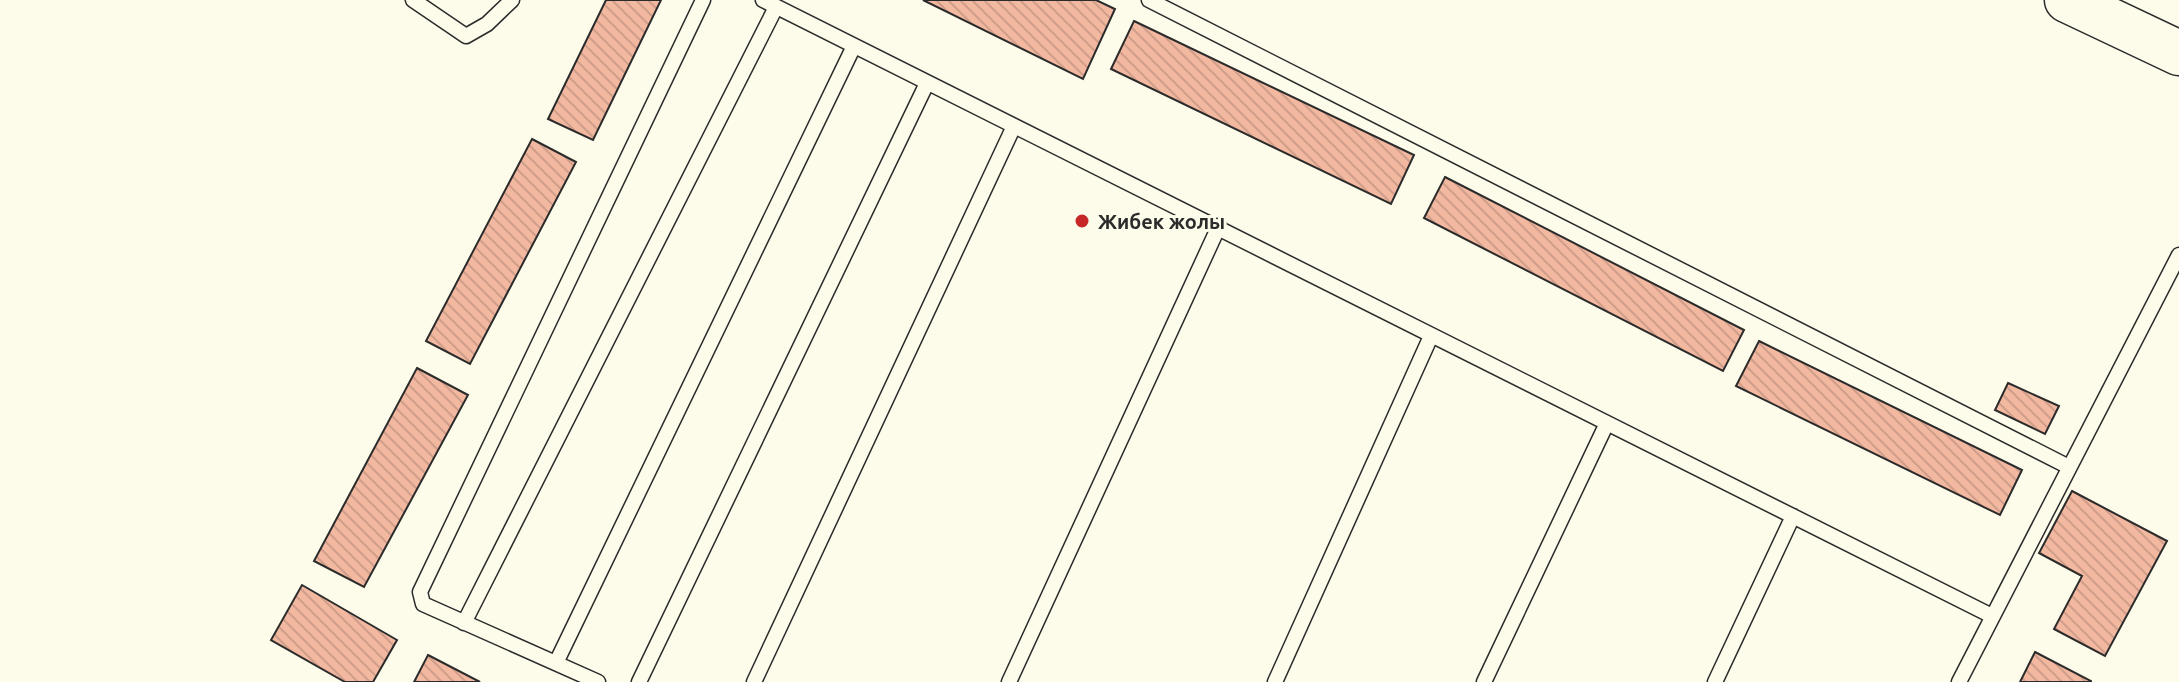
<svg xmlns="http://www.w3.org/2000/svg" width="2179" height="682" viewBox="0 0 2179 682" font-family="Ubuntu,sans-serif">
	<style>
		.building { fill: url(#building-back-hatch); stroke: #2b2b2b; stroke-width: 2 }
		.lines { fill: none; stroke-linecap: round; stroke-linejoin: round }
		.lane-casing { stroke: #2b2b2b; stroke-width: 17 }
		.highway-casing { stroke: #2b2b2b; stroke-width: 47 }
		.lane { stroke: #fdfbea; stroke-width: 14 }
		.highway { stroke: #fdfbea; stroke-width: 44 }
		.poi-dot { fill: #c62828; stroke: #fdfbea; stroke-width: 3 }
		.labels { text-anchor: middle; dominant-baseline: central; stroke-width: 6; stroke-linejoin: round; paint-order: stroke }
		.poi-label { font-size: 20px; font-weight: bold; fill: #2b2b2b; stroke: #fdfbea; text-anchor: start }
	</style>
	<defs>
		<pattern id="building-back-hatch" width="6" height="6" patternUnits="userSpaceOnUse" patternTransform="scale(2)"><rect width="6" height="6" fill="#f2b8a0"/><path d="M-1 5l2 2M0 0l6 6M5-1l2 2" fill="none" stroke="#d09e8a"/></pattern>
	</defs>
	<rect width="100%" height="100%" fill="#fdfbea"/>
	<path class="building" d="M606,0H661L593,140L548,119Z
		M923,0H1096L1115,9L1083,79Z
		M1134,21L1414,155L1391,204L1111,69Z
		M532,139L576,162L470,364L426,341Z
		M1445,177L1744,330L1723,371L1424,218Z
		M1759,341L2022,470L2000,515L1736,386Z
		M417,368L468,395L364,587L314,561Z
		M2008,383L2059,406L2045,434L1995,410Z
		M2072,491L2167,541L2105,656L2054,629L2082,576L2039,553Z
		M302,585L397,640L373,682H345L271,640Z
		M2035,652L2091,681V682H2020Z
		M428,655L480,682H414Z"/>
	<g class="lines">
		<defs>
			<path id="lane" d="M413,0L466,36L487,24L512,0
				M763,0L1992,616
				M1149,0L2069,467
				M464,623L776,7
				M556,663L853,48
				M598,682L423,604L420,592L703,0
				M639,682L927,83
				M754,682L1014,126
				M1009,682L1219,226
				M1275,682L1431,336
				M1484,682L1607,423
				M1715,682L1793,516
				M1959,682L2179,255"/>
			<path id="highway" d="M2067,0L2179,53"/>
		</defs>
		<use href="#lane" class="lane-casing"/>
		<use href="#highway" class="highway-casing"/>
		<use href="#lane" class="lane"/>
		<use href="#highway" class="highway"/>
	</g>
	<circle class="poi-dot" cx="1082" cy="221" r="8"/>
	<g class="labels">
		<g class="poi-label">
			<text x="1098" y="221">Жибек жолы</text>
		</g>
	</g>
</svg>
